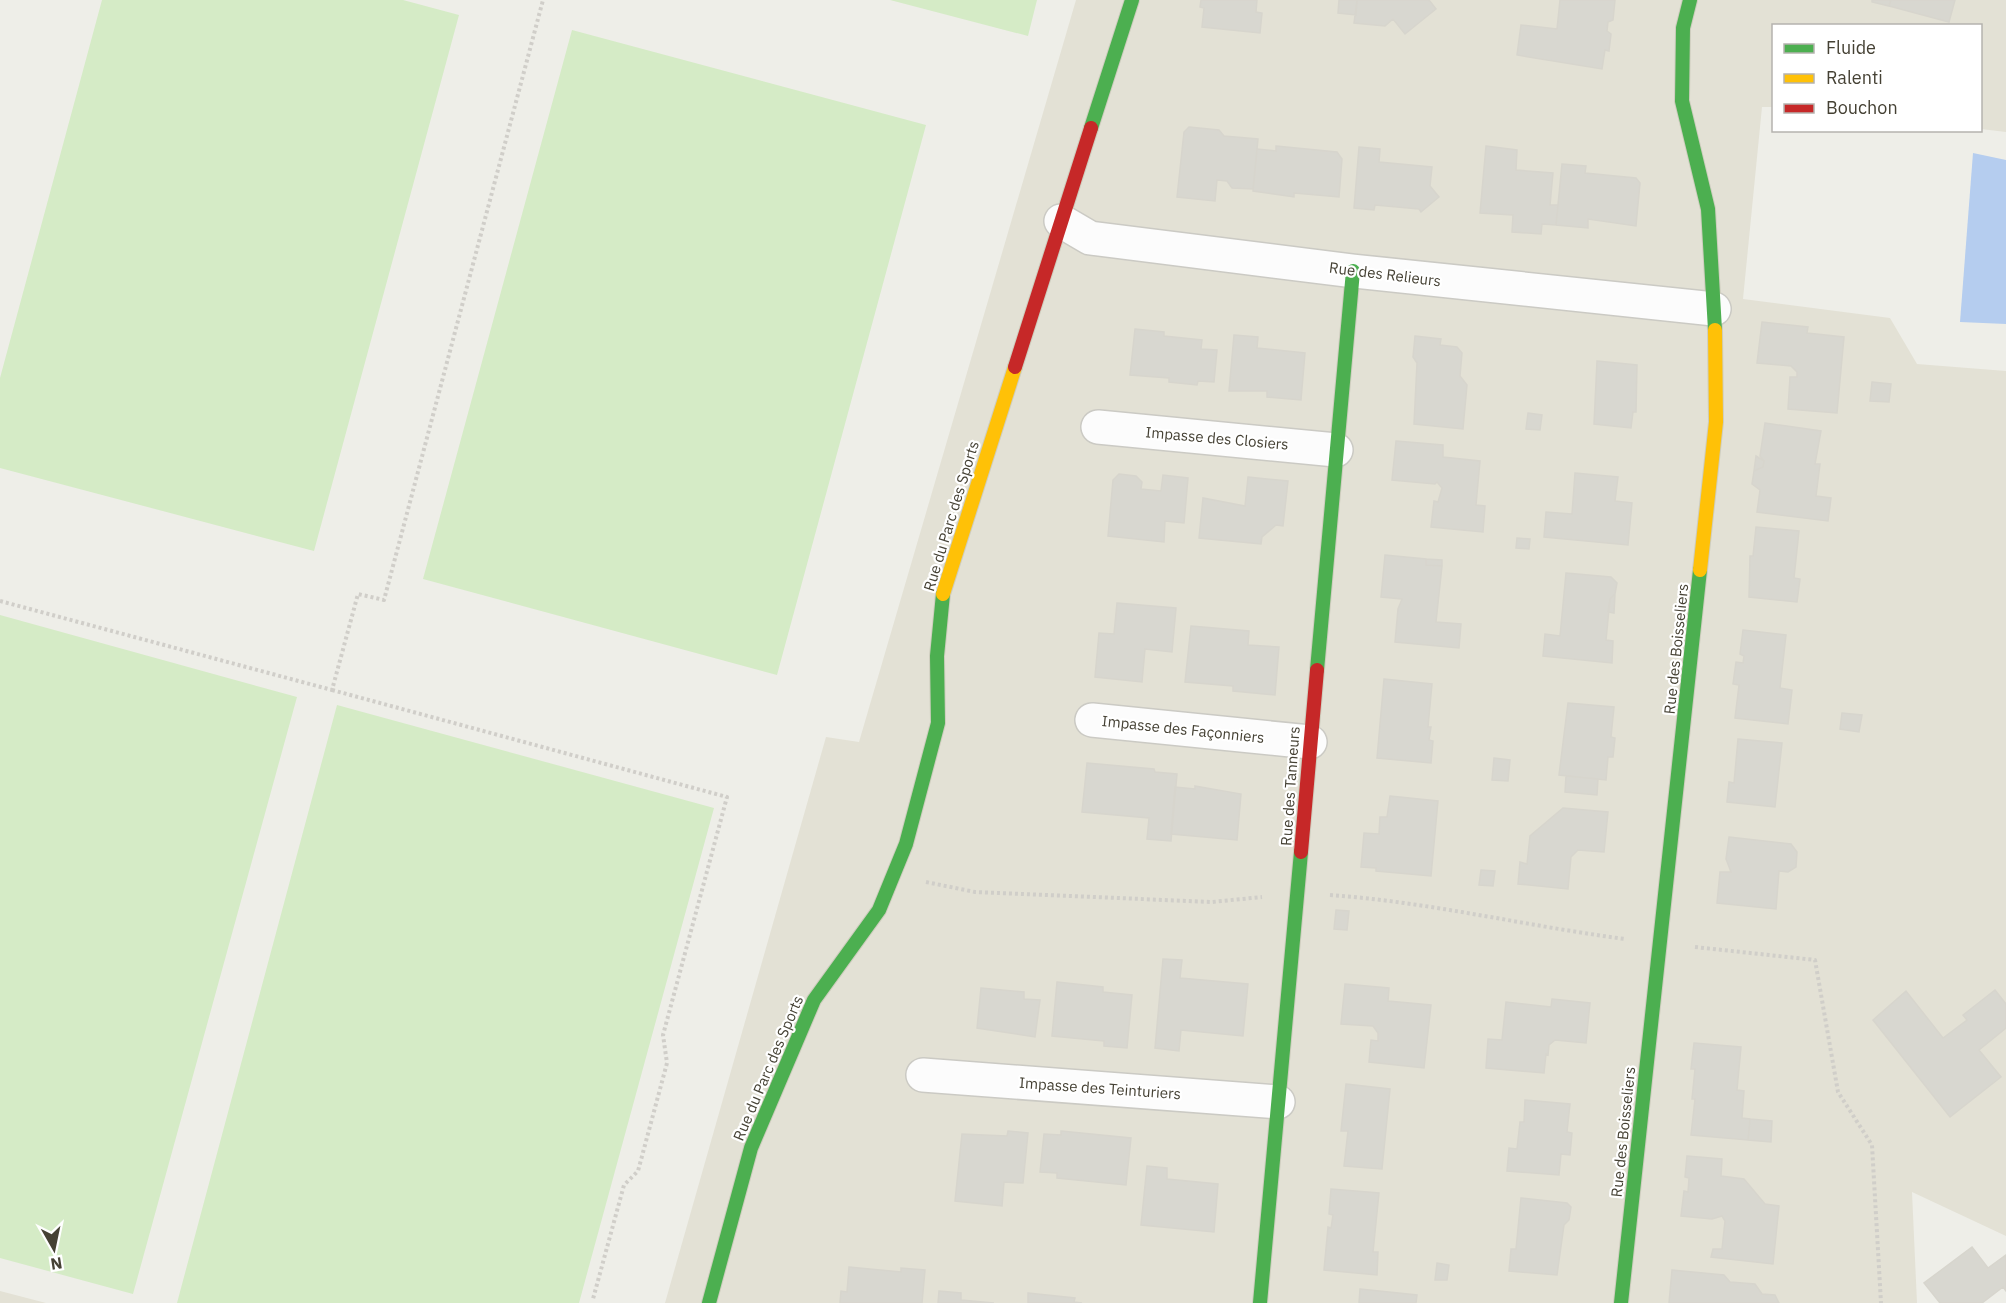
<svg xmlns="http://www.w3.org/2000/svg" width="2006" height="1303" viewBox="0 0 2006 1303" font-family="'IBM Plex Sans',sans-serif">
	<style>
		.residential { fill: #e3e1d5 }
		.green { fill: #d5ebc6 }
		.water { fill: #b5cdef }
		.building { fill: #d8d7d0; stroke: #d7d5cd; stroke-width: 1.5 }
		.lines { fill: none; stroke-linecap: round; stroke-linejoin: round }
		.street-casing { stroke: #cbcac4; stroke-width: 36 }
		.fast-casing { stroke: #cecdbe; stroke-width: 16 }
		.slow-casing { stroke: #cecdbe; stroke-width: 16 }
		.jam-casing { stroke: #cecdbe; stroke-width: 16 }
		.path { stroke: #d0cec9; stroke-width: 4; stroke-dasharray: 3 3; stroke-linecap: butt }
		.street { stroke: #fcfcfc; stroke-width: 33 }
		.fast { stroke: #4caf50; stroke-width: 14 }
		.slow { stroke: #ffc107; stroke-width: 14 }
		.jam { stroke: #c62828; stroke-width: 14 }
		.labels { text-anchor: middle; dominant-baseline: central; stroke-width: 4.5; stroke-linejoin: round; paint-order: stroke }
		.street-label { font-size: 15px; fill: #454134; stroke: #fff }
	</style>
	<rect width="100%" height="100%" fill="#eeeee8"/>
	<path class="residential" d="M1076,0H2006V132L1981,129L1980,26H1774L1773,107H1762L1743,299L1890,318L1917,364L2006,371V1236L1912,1192L1917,1303H665L826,737L859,742Z
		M0,1291L46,1303H0Z"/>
	<path class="green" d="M102,0H403L459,15L314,551L0,468V378Z
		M890,0H1037L1028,36Z
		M572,30L926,125L777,675L423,579Z
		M0,615L297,697L133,1294L0,1258Z
		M337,705L714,808L579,1303H177Z"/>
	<path class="water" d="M1973,153L2006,160V324L1960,322Z"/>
	<path class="building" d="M1201,0H1257L1256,12L1262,13L1260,33L1202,27L1204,8L1200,7Z
		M1339,0H1357L1356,15L1338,13Z
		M1357,0H1429L1436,9L1405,34L1393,19L1385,26L1354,23Z
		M1560,0H1615L1613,20L1608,22L1607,31L1611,34L1609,51L1605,50L1602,69L1517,55L1521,25L1557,29Z
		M1872,0H1891L1889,6L1872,2Z
		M1891,0H1955L1949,22L1889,6Z
		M1189,127L1219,130L1224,136L1258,139L1253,189L1232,188L1227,181L1217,180L1215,201L1177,197L1184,132Z
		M1276,146L1337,152L1342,159L1339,197L1294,193V197L1253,191L1257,149L1276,151Z
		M1486,146L1517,150L1516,170L1553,173L1550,205H1558L1556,225L1542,224L1541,234L1512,232L1513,215L1480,213Z
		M1359,147L1380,149L1379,162L1432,167L1430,186L1439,197L1421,212L1419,209L1375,205L1374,210L1354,208Z
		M1562,164L1586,166L1585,173L1636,178L1640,183L1636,226L1588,219V228L1556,225Z
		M1762,322L1808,327L1807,333L1844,337L1837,413L1788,409L1790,377H1797V372L1791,366L1757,363Z
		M1135,329L1164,332V336L1202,340L1201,349L1217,350L1214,382L1198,381L1197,385L1169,382V378L1130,375Z
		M1234,335L1258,337L1257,348L1305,353L1301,400L1267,397V391H1229Z
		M1415,336L1441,339L1440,345L1457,347L1462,353L1460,376L1467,385L1463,429L1414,424L1417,363L1413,357Z
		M1597,361L1637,365L1636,412H1633L1631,428L1594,424Z
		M1872,382L1891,384L1889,402L1870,401Z
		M1528,413L1542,415L1540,430L1526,429Z
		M1765,423L1821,431L1815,464H1820L1816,496L1831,498L1828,521L1757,512L1760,490L1752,484L1754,471L1763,467L1764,461L1760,456Z
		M1396,441L1443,445V457L1480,461L1476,505L1485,506L1483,532L1431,527L1434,501L1438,502L1442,488L1437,482L1435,484L1392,480Z
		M1756,456L1764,461L1763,467L1754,471Z
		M1575,473L1618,477L1615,501L1632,503L1628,545L1544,537L1546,512L1572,514Z
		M1119,474L1136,476L1142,482L1141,489L1161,491L1163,475L1188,478L1184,523L1165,521L1164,542L1108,536L1113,480Z
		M1248,477L1288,481L1283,526L1276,525L1262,537L1261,544L1199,538L1203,498L1245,506Z
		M1756,527L1799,531L1794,578L1800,579L1797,602L1749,597L1750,556H1753Z
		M1517,538L1530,539L1529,549L1516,548Z
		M1385,555L1426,559V565L1442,566L1436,622L1461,624L1459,648L1395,642L1398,609L1402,599L1381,597Z
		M1426,559L1442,560V566L1426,565Z
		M1566,573L1611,577L1617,583L1615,594L1610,599L1606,640L1613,641L1612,663L1543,656L1545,634L1560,636Z
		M1615,594L1614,613L1608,612L1610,599Z
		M1117,603L1176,608L1172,652L1145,649L1142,682L1095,677L1099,633L1114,634Z
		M1191,626L1249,631L1248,645L1279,647L1275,695L1233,691V686L1185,682Z
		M1743,630L1786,635L1780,688L1792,690L1788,724L1735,718L1739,685L1733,684L1736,662L1743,663L1744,656L1740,654Z
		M1384,679L1432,684L1428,727H1431L1429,740L1433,741L1431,763L1377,758Z
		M1568,703L1614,707L1611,737L1615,738L1613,757H1608L1606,780L1559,775Z
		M1842,713L1862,715L1859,732L1840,729Z
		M1738,739L1782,743L1775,807L1727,802L1729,782L1734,783Z
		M1494,758L1510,760L1508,781L1492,780Z
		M1087,763L1154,769L1155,772L1177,774L1171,841L1147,839L1149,818L1082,812Z
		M1566,776L1598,779L1597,795L1565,792Z
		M1195,786L1241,794L1237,840L1171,834L1175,787L1195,789Z
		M1390,796L1438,801L1431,876L1376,871V868L1361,867L1364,833L1379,834L1380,817H1387Z
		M1563,808L1608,812L1604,852L1578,850L1571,857L1568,889L1518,884L1520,862L1527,864L1530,836Z
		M1729,837L1791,844L1797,852L1796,867L1788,872L1779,871L1776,909L1717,903L1720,872H1731L1726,859Z
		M1481,870L1495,871L1493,886L1479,885Z
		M1336,910L1349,911L1347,930L1334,929Z
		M1163,959L1182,960L1180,978L1248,984L1243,1036L1181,1030L1179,1051L1155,1048Z
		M1057,982L1103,987V992L1132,995L1127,1048L1104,1046V1041L1052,1036Z
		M1345,984L1389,988L1388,1001L1431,1005L1424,1068L1369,1062L1371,1040L1378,1041V1033L1373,1026L1341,1024Z
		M981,988L1024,992V999L1040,1000L1035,1037L977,1028Z
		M1995,990L2006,1004V1028L1979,1050L2001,1077L1950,1117L1873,1020L1906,991L1943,1038L1967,1020L1963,1015Z
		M1552,999L1590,1003L1586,1043L1555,1040L1549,1045L1548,1055L1546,1054L1544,1073L1486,1068L1488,1039L1502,1040L1506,1002L1551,1007Z
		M1694,1043L1741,1047L1737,1090L1744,1091L1742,1118L1750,1119L1748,1140L1691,1135L1695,1099H1692L1695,1069H1691Z
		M1346,1084L1390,1089L1382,1169L1344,1166L1348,1131H1341Z
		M1525,1100L1570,1104L1567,1132L1572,1133L1570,1155L1561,1154L1559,1175L1507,1171L1509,1148L1517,1149L1520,1122H1524Z
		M1750,1119L1772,1121L1771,1142L1748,1140Z
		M1008,1131L1028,1133L1023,1183L1004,1182L1002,1206L955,1201L962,1134L1007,1136Z
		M1061,1131L1131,1138L1126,1185L1057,1178V1173L1040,1172L1044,1134L1061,1135Z
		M1687,1156L1722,1159L1721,1176L1744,1179L1765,1204L1779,1206L1773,1264L1711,1257L1713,1249H1722L1725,1221L1722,1216L1712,1219L1681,1216L1684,1191L1688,1192L1689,1178L1685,1177Z
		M1147,1166L1167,1168V1179L1218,1184L1214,1232L1141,1225Z
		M1331,1189L1379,1193L1373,1252H1378L1377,1275L1324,1270L1328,1227L1331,1228L1333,1215L1329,1214Z
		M1521,1198L1567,1203L1571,1207L1569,1220L1564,1225L1557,1275L1509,1271L1511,1249H1516Z
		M1972,1247L1988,1268L2006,1255V1291L2003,1287L1982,1303H1940L1924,1283Z
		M1437,1263L1449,1265L1447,1280H1435Z
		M849,1267L901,1272V1268L925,1270L922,1303H840L841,1291L847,1292Z
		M1672,1270L1724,1275L1730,1282L1755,1284L1762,1294L1775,1295L1779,1303H1669Z
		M1360,1289L1417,1295L1416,1303H1359Z
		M939,1291L961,1293V1300L994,1303H938Z
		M1028,1293L1075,1298L1074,1302L1082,1303H1028Z"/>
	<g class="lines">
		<defs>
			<path id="street" d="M1061,221L1090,238L1353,271L1714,309
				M1098,427L1336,450
				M1092,720L1310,742
				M923,1075L1278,1102"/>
			<path id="fast" d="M1690,0L1683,28L1682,101L1708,209L1715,330
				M1091,128L1132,0
				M1317,670L1353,271
				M709,1303L751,1148L814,1000L879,910L906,844L938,723L937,656L943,594
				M1260,1303L1301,852
				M1621,1303L1700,570"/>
			<path id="slow" d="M1700,570L1716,422L1715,330
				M943,594L1015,367"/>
			<path id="jam" d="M1015,367L1091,128
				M1301,852L1317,670"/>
		</defs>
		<use href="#street" class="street-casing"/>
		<use href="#fast" class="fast-casing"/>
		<use href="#slow" class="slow-casing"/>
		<use href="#jam" class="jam-casing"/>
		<path class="path" d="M0,601L332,690L358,594L384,600L543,0
			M332,690L727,797L663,1035L667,1063L638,1171L624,1185L593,1299
			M926,882L975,892L1212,902L1262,897
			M1330,895C1429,902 1526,926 1625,939
			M1695,947L1815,960L1838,1092L1872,1145L1881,1303"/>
		<use href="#street" class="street"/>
		<use href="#fast" class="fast"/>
		<use href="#slow" class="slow"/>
		<use href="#jam" class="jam"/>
	</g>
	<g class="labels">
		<g class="street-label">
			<text transform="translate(1385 274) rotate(7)">Rue des Relieurs</text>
			<text transform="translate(1217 438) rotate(5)">Impasse des Closiers</text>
			<text transform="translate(951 516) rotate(-73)">Rue du Parc des Sports</text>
			<text transform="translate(1676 649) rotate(-84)">Rue des Boisseliers</text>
			<text transform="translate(1183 729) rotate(6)">Impasse des Façonniers</text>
			<text transform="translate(1290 786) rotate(-86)">Rue des Tanneurs</text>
			<text transform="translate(768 1068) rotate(-67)">Rue du Parc des Sports</text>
			<text transform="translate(1100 1088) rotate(4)">Impasse des Teinturiers</text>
			<text transform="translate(1623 1132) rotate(-84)">Rue des Boisseliers</text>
		</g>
	</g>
	<rect x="1772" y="24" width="210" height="108" fill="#ffffff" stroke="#b5b3ae" stroke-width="1.5"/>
	<rect x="1784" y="44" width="30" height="9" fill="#4caf50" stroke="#b5b3ae" stroke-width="1.5"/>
	<text x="1826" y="54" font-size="18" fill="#454134">Fluide</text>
	<rect x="1784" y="74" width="30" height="9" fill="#ffc107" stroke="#b5b3ae" stroke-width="1.5"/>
	<text x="1826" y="84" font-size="18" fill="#454134">Ralenti</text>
	<rect x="1784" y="104" width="30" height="9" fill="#c62828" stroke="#b5b3ae" stroke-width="1.5"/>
	<text x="1826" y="114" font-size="18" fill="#454134">Bouchon</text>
	<g transform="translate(54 1249) rotate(171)" stroke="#ffffff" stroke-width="4.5" paint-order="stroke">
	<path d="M0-4.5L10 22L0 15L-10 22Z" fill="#454134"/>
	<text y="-9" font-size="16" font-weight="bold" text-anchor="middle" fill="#454134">N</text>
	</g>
</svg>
